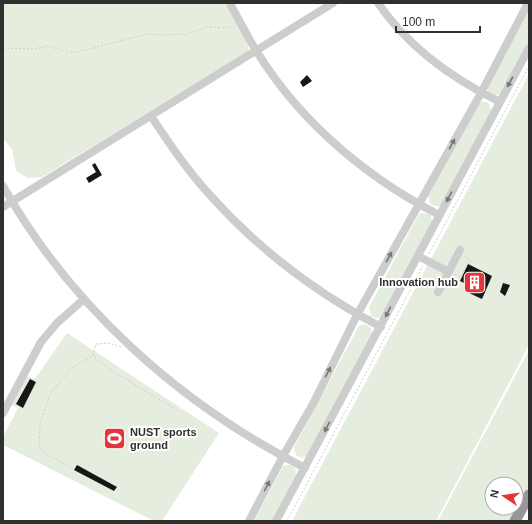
<svg xmlns="http://www.w3.org/2000/svg" width="532" height="524" viewBox="0 0 532 524" font-family="Helvetica,sans-serif">
	<style>
		.green { fill: #e5edde; fill-rule: evenodd }
		.building { fill: #171717 }
		.lines { fill: none; stroke-linecap: round; stroke-linejoin: round }
		.path { stroke: #cdcdcd; stroke-width: 1; stroke-dasharray: 2 2; stroke-linecap: butt }
		.minor { stroke: #cdcdcd; stroke-width: 8 }
		.highway { stroke: #979797; stroke-width: 11 }
		.oneway { fill: #777 }
		.labels { text-anchor: middle; dominant-baseline: central; stroke-width: 4; stroke-linejoin: round; paint-order: stroke }
		.poi-label { font-size: 11px; font-weight: bold; fill: #303030; stroke: #fff; text-anchor: end }
	</style>
	<rect width="100%" height="100%" fill="#fff"/>
	<path class="green" d="M3,3L40,4L44,3H228L246,38L249,51L42,177L28,178L16,171L12,149L3,138Z
		M529,8V41L501,94C496,96 493,96 489,93L487,85Z
		M529,74V345L436,521H292Z
		M480,102H487L490,105L491,112L442,205C437,207 434,206 430,204L428,196Z
		M421,213L428,214L431,216L432,223L382,316C378,319 375,318 371,316L369,307L419,214Z
		M364,324L371,328L372,335L307,456C303,458 300,458 296,455L294,447L359,326Z
		M67,333L219,433L162,521H154L3,445V437L18,408L12,405L27,376L35,379Z
		M529,350V489L511,521H438ZM492,484H516V508H492Z
		M288,465L292,466L295,468L296,475L272,521H254L283,466Z"/>
	<path class="building" d="M307,75L312,81L303,87L300,82Z
		M95,163L102,175L89,183L86,178L96,172L92,165Z
		M468,264L492,276L482,299L469,293L472,287L460,281Z
		M503,283L510,285L505,296L500,292Z
		M30,379L36,382L23,408L16,404Z
		M77,465L117,487L114,491L74,470Z"/>
	<g class="lines">
		<path class="path" d="M3,48L34,49L47,46L74,53L147,34L163,35L187,34L208,27L228,28L234,25
			M429,254L529,66
			M455,274L461,277
			M452,281L458,284L470,259L464,256
			M121,347L108,343L96,344L93,356L106,367L177,410
			M72,468L44,453L39,446L40,423L51,392L71,369L92,356
			M287,521L423,266"/>
		<path class="minor" d="M230,3C235,14 242,25 247,35C291,114 360,174 439,215
			M378,3C408,47 453,79 500,102
			M151,116C169,143 187,170 209,194C258,249 316,293 381,327
			M3,186C72,308 180,404 305,468
			M3,207L333,3
			M418,256L449,272
			M438,292L460,250
			M3,413L41,342L57,323L84,299
			M249,521L283,456L314,402L357,315L481,93L528,3
			M276,521L529,48"/>
		<path class="highway" d="M515,521L529,495"/>
	</g>
	<defs><path id="oneway-solid" d="M-6-.8H1V-3.2L6.5 0L1 3.2V.8H-6Z"/></defs>
	<g class="oneway">
		<use href="#oneway-solid" transform="translate(510 82) rotate(119)"/>
		<use href="#oneway-solid" transform="translate(452 144) rotate(-61)"/>
		<use href="#oneway-solid" transform="translate(449 197) rotate(118)"/>
		<use href="#oneway-solid" transform="translate(389 257) rotate(-61)"/>
		<use href="#oneway-solid" transform="translate(388 312) rotate(118)"/>
		<use href="#oneway-solid" transform="translate(328 372) rotate(-63)"/>
		<use href="#oneway-solid" transform="translate(327 427) rotate(118)"/>
		<use href="#oneway-solid" transform="translate(267 486) rotate(-62)"/>
	</g>
	<defs>
		<symbol id="building-square" viewBox="-11 -11 22 22"><rect x="-9" y="-9" width="18" height="18" rx="4" fill="#e4363a" stroke="#fff"/><path d="M-4-6H4V6H1V3H-1V6H-4ZM-2.5-4.3h1.7v1.8h-1.7ZM.8-4.3h1.7v1.8H.8ZM-2.5-1h1.7V.8h-1.7ZM.8-1h1.7V.8H.8Z" fill="#fff"/></symbol>
		<symbol id="stadium-square" viewBox="-11 -11 22 22"><rect x="-9" y="-9" width="18" height="18" rx="4" fill="#e4363a" stroke="#fff"/><path d="M0-5a6.5 5 0 1 0 0 10a6.5 5 0 1 0 0-10ZM-3.5-1.8h7v3.6h-7Z" fill="#fff"/></symbol>
	</defs>
	<g fill-rule="evenodd">
		<use href="#building-square" x="462" y="270" width="25" height="25"/>
		<use href="#stadium-square" x="102" y="426" width="25" height="25"/>
	</g>
	<g class="labels">
		<g class="poi-label">
			<text x="458" y="282">Innovation hub</text>
			<text x="130" y="432" text-anchor="start">NUST sports<tspan x="130" dy="13">ground</tspan></text>
		</g>
	</g>
	<rect width="532" height="524" fill="none" stroke="#303030" stroke-width="8"/>
	<g transform="translate(504 496) rotate(283)"><circle r="19" fill="#ffffff" stroke="#acacac"/>
	<path d="M0-3L7 15L0 10L-7 15Z" fill="#e4363a"/>
	<text y="-6" font-size="11" font-weight="bold" text-anchor="middle" fill="#303030">N</text>
	</g>
	<path d="M396 26v6h84v-6" fill="none" stroke="#303030" stroke-width="2"/>
	<text x="402" y="26" font-size="12" fill="#303030" stroke="#ffffff" stroke-width="3" paint-order="stroke">100 m</text>
</svg>
